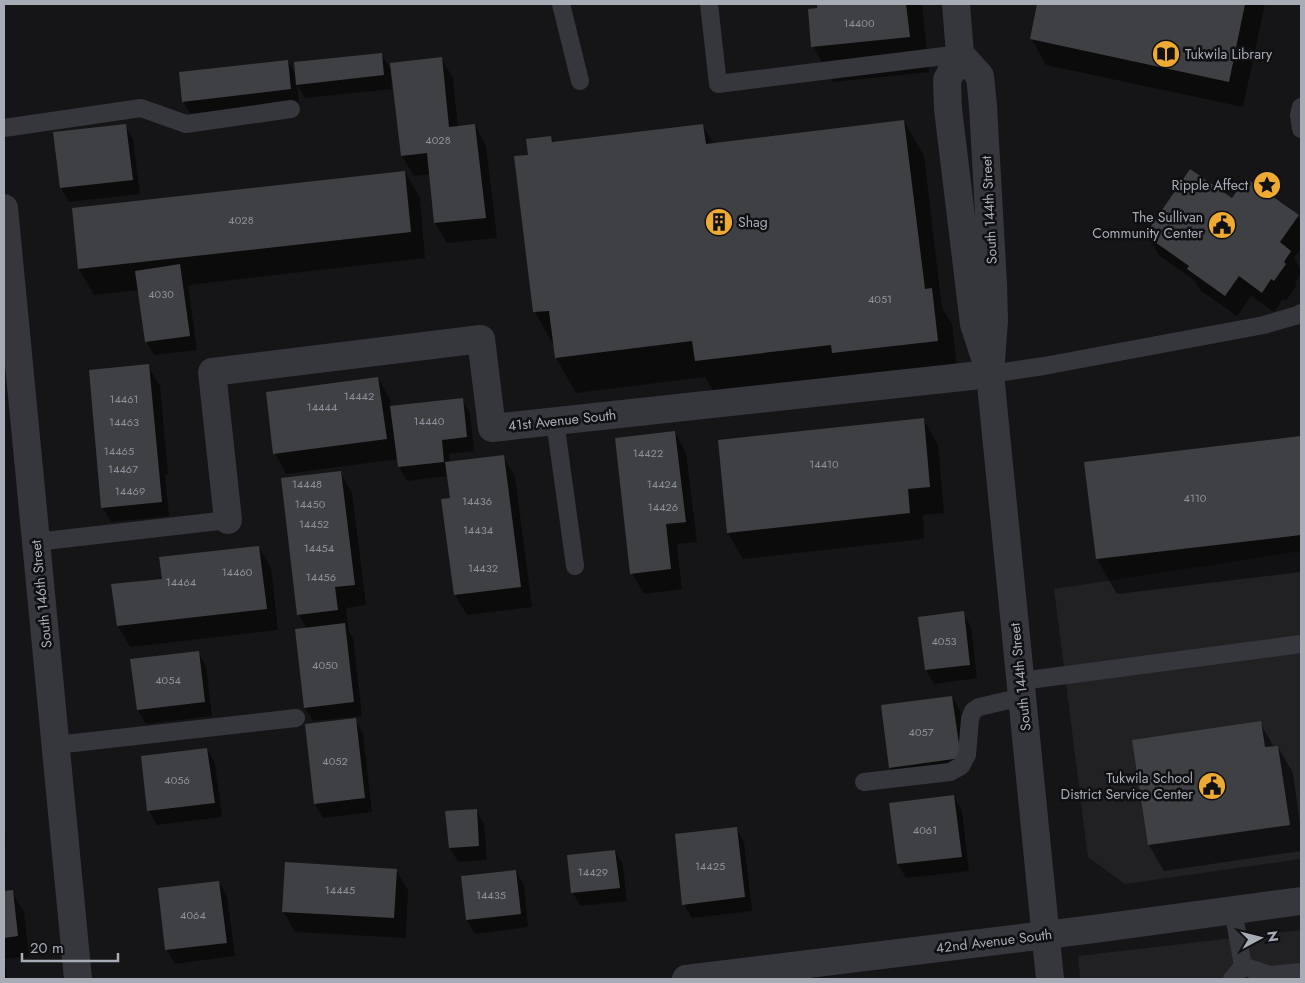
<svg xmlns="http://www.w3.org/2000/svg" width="1305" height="983" viewBox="0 0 1305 983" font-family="Jost,sans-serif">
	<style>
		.built { fill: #212124 }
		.shadow { fill: #0007 }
		.building { fill: #3f4044 }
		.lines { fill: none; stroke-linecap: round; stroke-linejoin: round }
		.service { stroke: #36373c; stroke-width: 18 }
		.minor { stroke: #36373c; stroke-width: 28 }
		.tertiary { stroke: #36373c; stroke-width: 28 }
		.labels { text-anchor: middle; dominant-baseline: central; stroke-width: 5; stroke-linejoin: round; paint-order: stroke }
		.number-label { font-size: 11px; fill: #8d919a }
		.poi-label { font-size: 14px; fill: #a7acb7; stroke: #101012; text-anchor: end }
		.street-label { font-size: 14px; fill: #a7acb7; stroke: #101012 }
	</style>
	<rect width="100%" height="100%" fill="#151517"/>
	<path class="built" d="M1301,551V859L1125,884L1088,857L1054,589Z
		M1301,930V979H1080L1078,956Z"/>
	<path class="shadow" d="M818,4H922L929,72L833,82L813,46L819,9Z
		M1039,4H1265L1243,107L1046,65L1031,38Z
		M381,54L390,68L392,89L305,98L297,84L299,103L191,115L183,101L288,61L296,76Z
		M441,58L453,78L458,127L475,125L486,146L497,238L447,243L435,223L430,174L414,176L402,156Z
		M904,121L924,156L942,308L952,324L958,376L716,396L705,377L576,393L556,358L554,346L535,312L516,157L529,156L551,137L554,143L702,125L714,144Z
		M125,125L133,139L140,194L69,202L61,188Z
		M405,172L420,198L425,258L188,285L197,350L154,355L146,341L139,290L94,295L79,269L74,209Z
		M1232,200L1298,216L1301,222V249L1294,258L1301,270V274L1295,282L1297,285L1286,301L1283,299L1274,312L1251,296L1237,316L1200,290L1195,281L1159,255L1147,235Z
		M148,366L160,386L168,474L165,475L169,516L111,522L103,508Z
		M378,378L390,399L391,407L462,399L470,413L474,451L449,454L450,463L503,456L515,477L532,607L467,615L455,595L451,500L448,476L407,481L399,467L398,459L286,474L275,453Z
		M923,419L938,445L944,513L923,515L924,539L743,559L728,533Z
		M675,432L686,453L697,542L677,544L682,589L644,594L632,573Z
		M1301,437V572L1117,594L1097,559L1086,463Z
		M340,472L352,493L366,605L346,608L349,632L353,638L362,716L313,721L305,707L307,629L299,615Z
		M259,547L271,568L278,630L130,647L118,626L113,585L163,580Z
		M963,613L971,627L977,678L934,684L926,670Z
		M198,652L206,666L212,716L146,724L138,710L132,660Z
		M952,697L960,711L968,772L898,781L890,767Z
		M355,720L363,734L372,812L323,818L315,804Z
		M1260,723L1274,747H1278L1293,773L1301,831V851L1164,871L1149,845L1133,741Z
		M207,749L215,763L222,817L157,825L149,811L142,757Z
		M954,797L962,811L969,871L906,878L898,864Z
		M4,810L6,849H4Z
		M476,810L484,824L487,860L458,862L450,848L447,813Z
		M736,828L744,842L752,911L692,918L684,904Z
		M615,851L623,865L627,901L581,906L572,892Z
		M396,870L408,890L406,938L295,932L283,911Z
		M516,871L524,885L528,927L475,934L467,920L462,877Z
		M219,882L227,896L235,956L175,964L167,950L159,889Z
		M12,892L24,912L29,957L5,959L7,979H4V893Z"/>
	<path class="building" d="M817,4H906L910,37L811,47L808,9L817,8Z
		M1037,4H1245L1229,82L1030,39Z
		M382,53L384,75L296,85L294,62Z
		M442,57L449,127L475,124L486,218L434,223L427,153L401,156L390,63Z
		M288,60L291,89L182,102L179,72Z
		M904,120L925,289L932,288L938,341L832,353L831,345L695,361L692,341L555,358L549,311L533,312L514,156L528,155L526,139L551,136L552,142L703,124L706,144Z
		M126,124L133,180L60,188L53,132Z
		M1190,169L1232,198L1246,178L1299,215L1280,242L1291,251L1284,262L1286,264L1274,281L1271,279L1262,293L1239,276L1225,296L1187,269L1189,266L1145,235Z
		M405,171L411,232L78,269L72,208Z
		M180,264L190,336L145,342L135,271Z
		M149,364L162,502L101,508L89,370Z
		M378,377L387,439L273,454L266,392Z
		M463,398L467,437L442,440L444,462L398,467L390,406Z
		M924,418L930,487L908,489L910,513L727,533L718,440Z
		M675,431L686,522L666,524L671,569L630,574L615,438Z
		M1301,436V535L1096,559L1084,462Z
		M504,455L521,587L454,595L441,499L450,498L445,462Z
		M341,471L355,585L335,587L338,610L297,615L281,478Z
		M259,546L267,609L117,626L111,584L162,579L159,557Z
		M964,611L970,665L925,670L918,617Z
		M345,623L354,702L304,708L295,629Z
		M199,651L205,702L137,710L130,659Z
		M952,696L961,758L889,768L881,705Z
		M356,718L365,798L314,804L305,724Z
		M1261,721L1265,747L1278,746L1290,825L1148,845L1132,740Z
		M207,748L215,803L147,811L141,756Z
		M954,795L962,857L897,864L889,803Z
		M477,809L479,846L449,848L445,811Z
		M737,827L745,897L682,905L675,834Z
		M615,850L620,888L571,893L567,855Z
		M285,862L397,869L394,918L282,912Z
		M516,870L521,914L466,920L461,876Z
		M219,881L227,943L165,950L158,888Z
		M13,890L18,936L4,938V891Z"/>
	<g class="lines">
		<path class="service" d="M561,4L580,81
			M709,4L718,84L960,54
			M1301,107L1299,115L1301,129
			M4,128L141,108L186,124L291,109
			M990,374L1044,366L1264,325L1298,315L1301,313
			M555,421L575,566
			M36,542L228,520
			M1021,681L1301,644
			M56,745L296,718
			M864,782L950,772L961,766L967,755L970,719L973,711L979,707L1022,697
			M1243,966L1270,975L1301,972
			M1232,979L1243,966L1233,910"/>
		<path class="minor" d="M4,208L78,979
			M228,520L212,372L481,339L492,428L990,374"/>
		<path class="tertiary" d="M956,4L960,54L947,80L948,109L974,324L986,361
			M960,54L980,76L983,106L993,284L994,321L990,374L1050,979
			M686,979L1094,929L1301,901"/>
	</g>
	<defs>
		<symbol id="library-disc" viewBox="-11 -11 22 22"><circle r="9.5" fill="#efaa34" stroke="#101012"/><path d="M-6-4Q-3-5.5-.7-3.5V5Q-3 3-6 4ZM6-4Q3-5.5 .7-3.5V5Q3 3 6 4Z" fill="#111"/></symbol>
		<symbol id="sight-disc" viewBox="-11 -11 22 22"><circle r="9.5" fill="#efaa34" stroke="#101012"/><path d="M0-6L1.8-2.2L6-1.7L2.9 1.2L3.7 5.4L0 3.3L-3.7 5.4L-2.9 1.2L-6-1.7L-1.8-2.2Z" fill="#111"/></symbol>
		<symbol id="building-disc" viewBox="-11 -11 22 22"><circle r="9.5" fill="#efaa34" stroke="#101012"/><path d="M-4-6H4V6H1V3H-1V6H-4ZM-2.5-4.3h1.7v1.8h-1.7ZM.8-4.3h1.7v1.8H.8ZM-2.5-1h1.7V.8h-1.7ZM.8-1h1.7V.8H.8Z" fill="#111"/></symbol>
		<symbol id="civic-disc" viewBox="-11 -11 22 22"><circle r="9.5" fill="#efaa34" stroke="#101012"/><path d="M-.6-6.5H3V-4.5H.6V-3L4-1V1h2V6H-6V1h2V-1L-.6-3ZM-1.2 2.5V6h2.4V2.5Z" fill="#111"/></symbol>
	</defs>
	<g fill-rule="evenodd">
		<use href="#library-disc" x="1150" y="38" width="32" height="32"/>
		<use href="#sight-disc" x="1251" y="169" width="32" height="32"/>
		<use href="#building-disc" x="703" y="206" width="32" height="32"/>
		<use href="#civic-disc" x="1206" y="209" width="32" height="32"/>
		<use href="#civic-disc" x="1196" y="770" width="32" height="32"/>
	</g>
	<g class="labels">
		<g class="number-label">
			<text x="859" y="23">14400</text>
			<text x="438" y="140">4028</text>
			<text x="241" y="220">4028</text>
			<text x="161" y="294">4030</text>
			<text x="880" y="299">4051</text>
			<text x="359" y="396">14442</text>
			<text x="124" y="399">14461</text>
			<text x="322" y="407">14444</text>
			<text x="429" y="421">14440</text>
			<text x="124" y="422">14463</text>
			<text x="119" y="451">14465</text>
			<text x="648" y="453">14422</text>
			<text x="824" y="464">14410</text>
			<text x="123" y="469">14467</text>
			<text x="307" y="484">14448</text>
			<text x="662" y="484">14424</text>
			<text x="130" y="491">14469</text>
			<text x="1195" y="498">4110</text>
			<text x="477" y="501">14436</text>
			<text x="310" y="504">14450</text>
			<text x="663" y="507">14426</text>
			<text x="314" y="524">14452</text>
			<text x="478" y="530">14434</text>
			<text x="319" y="548">14454</text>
			<text x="483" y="568">14432</text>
			<text x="237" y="572">14460</text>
			<text x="321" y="577">14456</text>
			<text x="181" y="582">14464</text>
			<text x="944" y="641">4053</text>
			<text x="325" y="665">4050</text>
			<text x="168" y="680">4054</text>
			<text x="921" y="732">4057</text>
			<text x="335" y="761">4052</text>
			<text x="177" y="780">4056</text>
			<text x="925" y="830">4061</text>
			<text x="710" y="866">14425</text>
			<text x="593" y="872">14429</text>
			<text x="340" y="890">14445</text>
			<text x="491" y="895">14435</text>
			<text x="193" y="915">4064</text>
		</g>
		<g class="poi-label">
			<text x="1185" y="54" text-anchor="start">Tukwila Library</text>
			<text x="1248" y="185">Ripple Affect</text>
			<text x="1203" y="217">The Sullivan<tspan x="1203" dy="16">Community Center</tspan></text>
			<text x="738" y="222" text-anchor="start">Shag</text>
			<text x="1193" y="778">Tukwila School<tspan x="1193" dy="16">District Service Center</tspan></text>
		</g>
		<g class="street-label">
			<text transform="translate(989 210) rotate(-93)">South 144th Street</text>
			<text transform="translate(562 420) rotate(-6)">41st Avenue South</text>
			<text transform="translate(41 594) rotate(-96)">South 146th Street</text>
			<text transform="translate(1020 677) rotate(-96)">South 144th Street</text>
			<text transform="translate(994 941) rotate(-7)">42nd Avenue South</text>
		</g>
	</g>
	<rect width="1305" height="983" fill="none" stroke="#a7acb7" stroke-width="10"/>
	<g transform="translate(1260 938) rotate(83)" stroke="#101012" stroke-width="4" paint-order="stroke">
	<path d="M0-4L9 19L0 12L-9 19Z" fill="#a7acb7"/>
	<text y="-8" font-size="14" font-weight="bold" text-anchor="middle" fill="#a7acb7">N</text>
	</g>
	<path d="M22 953v8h96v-8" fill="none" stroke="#a7acb7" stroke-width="2.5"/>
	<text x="30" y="953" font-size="15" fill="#a7acb7" stroke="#101012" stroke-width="4" paint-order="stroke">20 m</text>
</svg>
